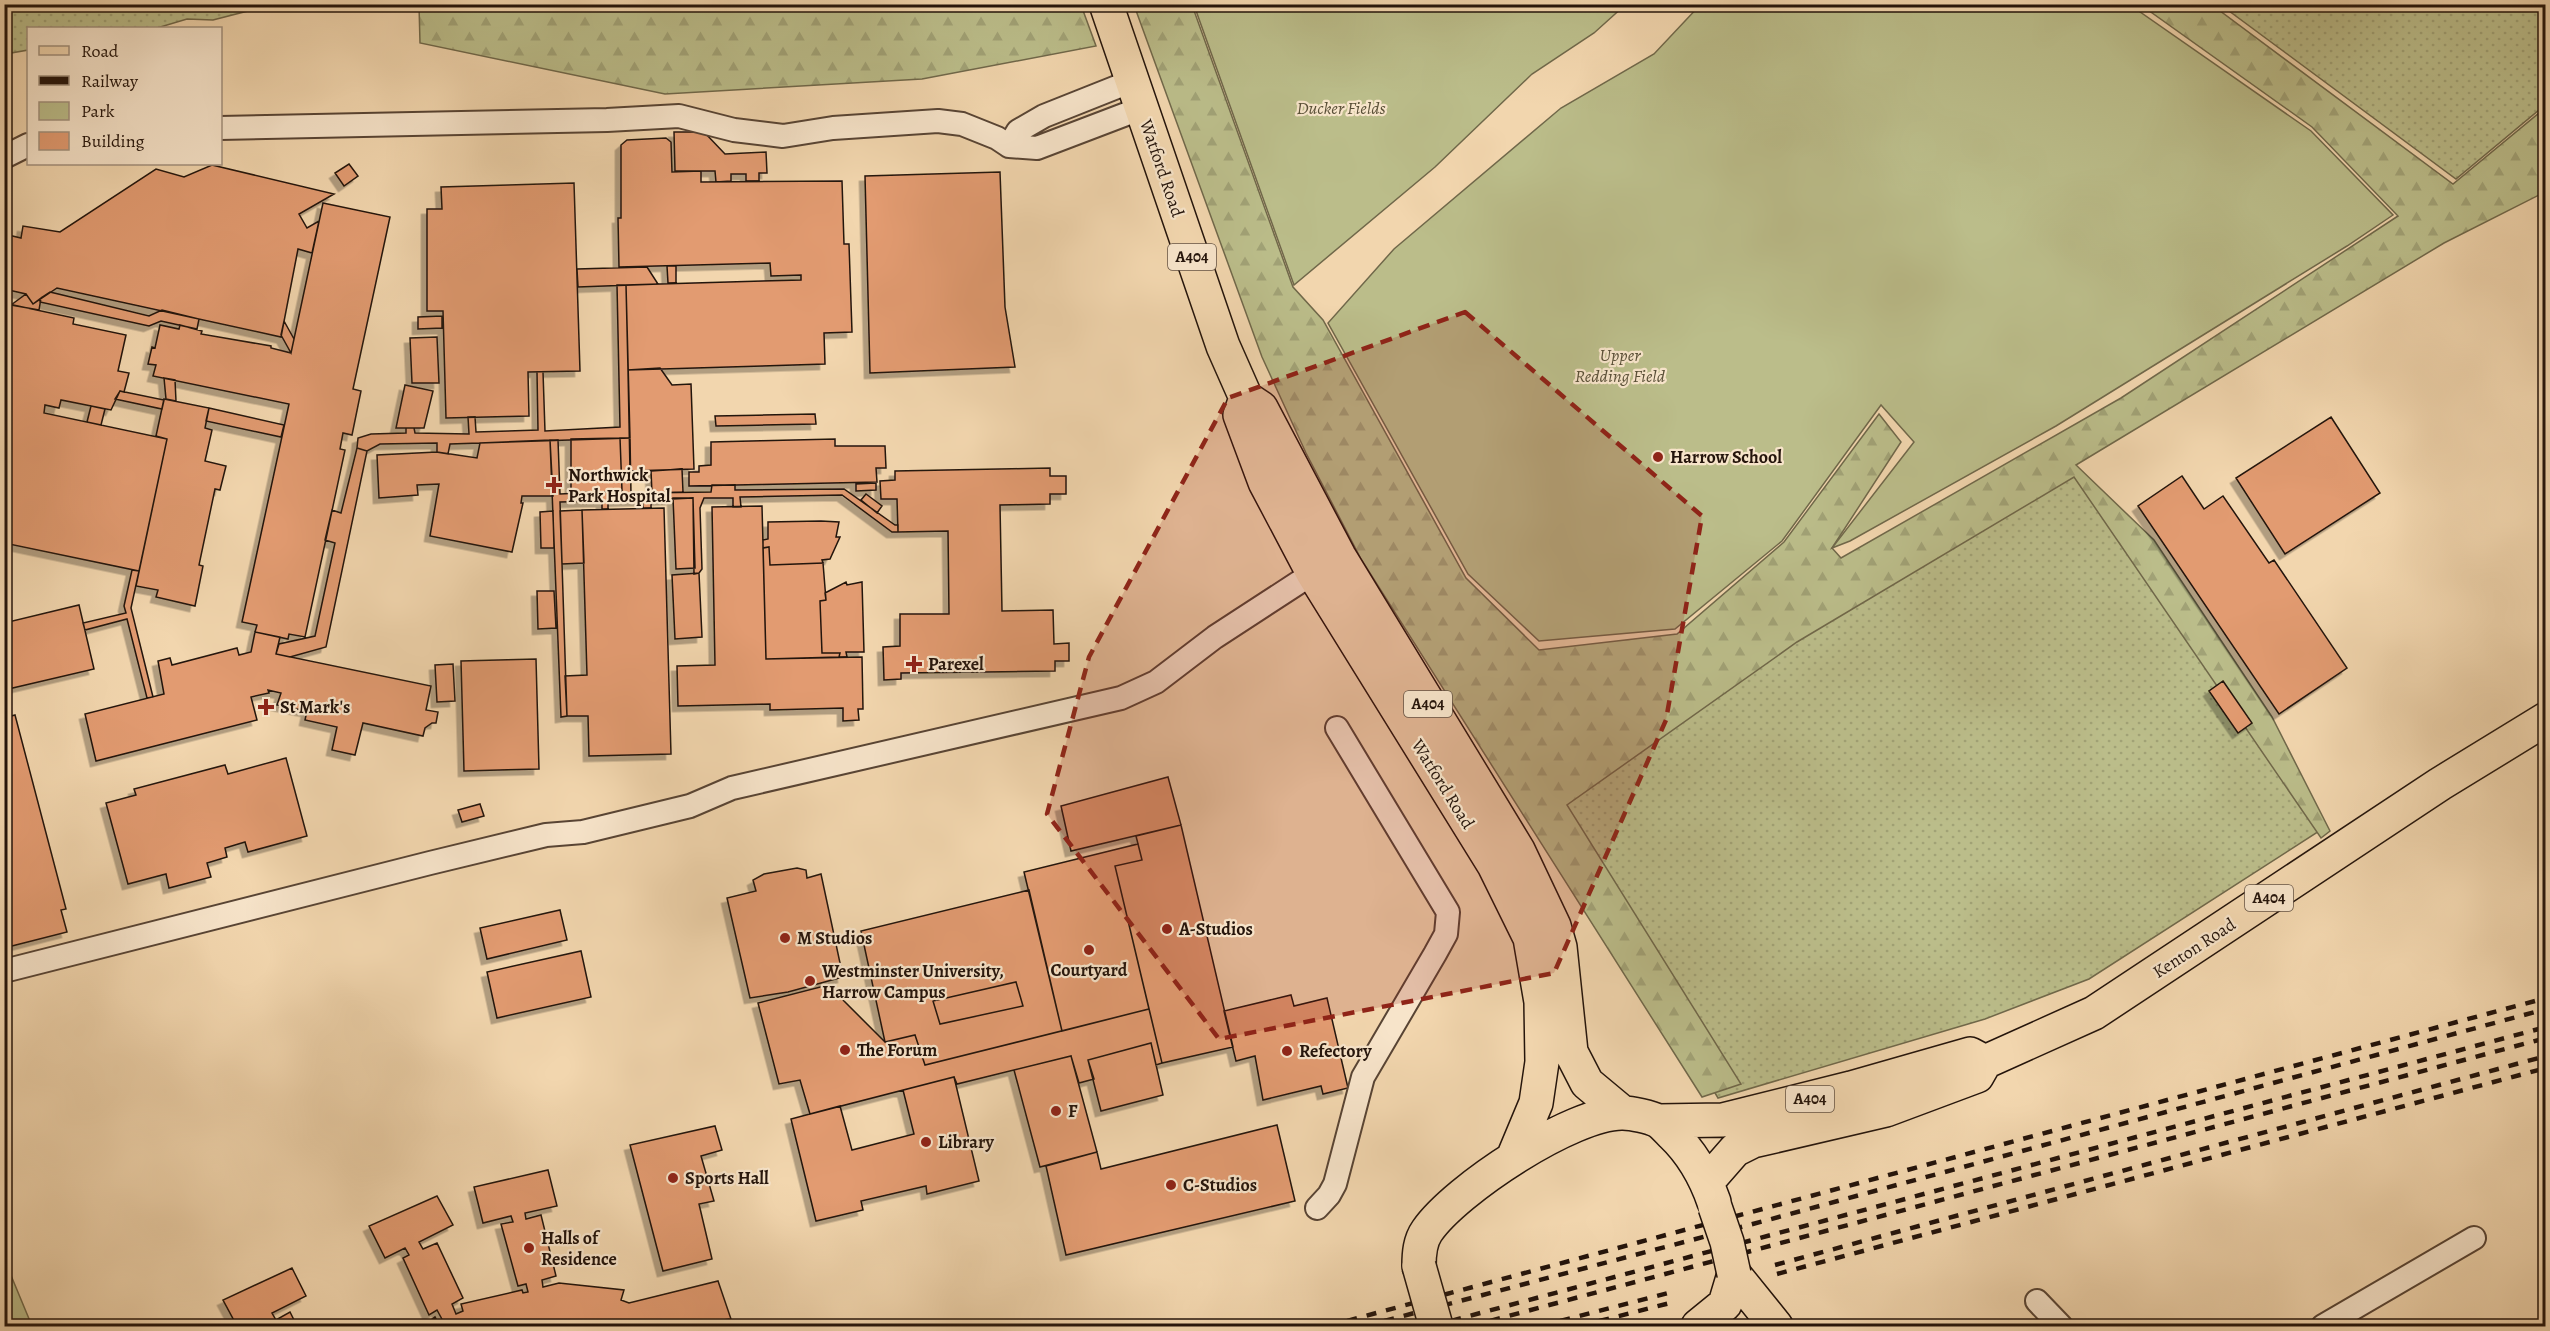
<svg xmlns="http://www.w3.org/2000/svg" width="2550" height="1331" viewBox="0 0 2550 1331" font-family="Alegreya,serif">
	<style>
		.grass { fill: url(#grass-dots); stroke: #70684a; stroke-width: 1.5 }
		.forest { fill: url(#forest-firs); stroke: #70684a; stroke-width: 1.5 }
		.park { fill: #bbbd8a; stroke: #70684a; stroke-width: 1.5 }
		.building { fill: #e29b71; stroke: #24140b; stroke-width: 1.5; filter: url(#shadow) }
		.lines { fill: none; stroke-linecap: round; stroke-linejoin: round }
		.street-casing { stroke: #584434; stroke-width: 26 }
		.primary-casing { stroke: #24140b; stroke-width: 36 }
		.street { stroke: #f7e4ca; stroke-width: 22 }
		.primary { stroke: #f2d6ae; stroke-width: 33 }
		.rail { stroke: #24140b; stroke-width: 4.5; stroke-dasharray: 10 10; stroke-linecap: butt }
		.primary-bridge-casing { stroke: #24140b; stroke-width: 36; stroke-linecap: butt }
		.primary-bridge { stroke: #f2d6ae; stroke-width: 33 }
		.marked { fill: #8f2418; fill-opacity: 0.2; stroke: #8f2418; stroke-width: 4.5; stroke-dasharray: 12 8; stroke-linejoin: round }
		.poi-dot { fill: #8f2418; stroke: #f7e4ca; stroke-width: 2 }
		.labels { text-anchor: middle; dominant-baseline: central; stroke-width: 4.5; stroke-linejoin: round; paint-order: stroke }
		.shield { fill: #f7e4ca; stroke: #635244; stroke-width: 1.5 }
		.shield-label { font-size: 16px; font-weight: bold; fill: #24140b }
		.park-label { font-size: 18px; font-style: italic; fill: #594f37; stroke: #f7e4ca }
		.street-label { font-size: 18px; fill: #24140b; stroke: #f7e4ca }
		.poi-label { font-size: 18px; font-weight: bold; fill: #24140b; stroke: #f7e4ca; text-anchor: start }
	</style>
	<defs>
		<pattern id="grass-dots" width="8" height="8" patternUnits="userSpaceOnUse" patternTransform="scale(1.5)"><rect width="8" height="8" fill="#bbbd8a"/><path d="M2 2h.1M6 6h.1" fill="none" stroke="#a1a276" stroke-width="1.8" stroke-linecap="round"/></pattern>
		<pattern id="forest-firs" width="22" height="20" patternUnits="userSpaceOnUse" patternTransform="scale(1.5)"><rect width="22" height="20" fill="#bbbd8a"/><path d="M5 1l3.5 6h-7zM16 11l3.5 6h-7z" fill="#a1a276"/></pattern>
		<filter id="shadow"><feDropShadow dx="-5.5" dy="5.5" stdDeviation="0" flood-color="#0004"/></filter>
	</defs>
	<rect width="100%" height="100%" fill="#f2d6ae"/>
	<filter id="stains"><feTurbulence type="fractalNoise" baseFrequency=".00333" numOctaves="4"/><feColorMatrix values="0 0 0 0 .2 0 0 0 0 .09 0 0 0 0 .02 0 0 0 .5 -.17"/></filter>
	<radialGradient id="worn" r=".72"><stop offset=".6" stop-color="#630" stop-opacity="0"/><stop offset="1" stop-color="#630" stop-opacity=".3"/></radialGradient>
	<path class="grass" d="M5,4H271V5L213,20L187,19L157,28H28V50L5,54Z
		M2221,5H2545V105L2456,179Z
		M2073,468L2327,826L2089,979L1985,1019L1718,1098L1536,787Z"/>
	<path class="forest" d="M419,5H1081L1096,46L922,79L665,94L420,43Z
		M1134,5H1192L1293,287L1323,320L1466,578L1539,650L1677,634L1784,542L1879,414L1901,442L1832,548L1841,558L2121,398L2398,216L2312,127L2141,5H2212L2453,184L2545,108V192L2444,243L2076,465L2154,540L2272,717L2330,831L2321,838L2074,477L1797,642L1567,805L1741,1084L1702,1097L1361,559L1306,453L1262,357Z"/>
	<path class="park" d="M1701,4L2130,5L2311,131L2393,215L2347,246L2056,426L1850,541L1832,548L1914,442L1881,405L1782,541L1675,629L1539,641L1468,574L1328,323L1394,249L1561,108L1654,54Z
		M1194,5V4L1625,5L1594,33L1532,74L1435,167L1294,285Z
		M4,1261H5L32,1326H5Z"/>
	<path class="building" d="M674,132H704L725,154L766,152L767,173H759V181H746V174H731V181L716,182L715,171H675Z
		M666,138L671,142L672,172L701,171V182L842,181L844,244H849L852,332L824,333L825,364L628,370L626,285L801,280V275L771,276L770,263L619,267L618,218H621V145L627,140Z
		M349,164L358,176L344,186L335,173Z
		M212,165L334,194L299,214L307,228L319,221L312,253L298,249L281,337L57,288L33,304L26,294L4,289V234L21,238L23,226L60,232L156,169L184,177Z
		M1000,172L1005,307L1015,367L870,373L865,176Z
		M574,183L580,371L528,372L529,416L446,418L443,311H427V209H442L441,187Z
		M323,203L390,217L353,389L361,391L352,435L343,433L340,449L345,450L305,637L289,634L288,639L255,632L257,625L242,622L289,404L153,376L156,365L148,364L152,347L155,348L160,325L179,329L180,325L202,331L201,334L271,346V348L291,353Z
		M667,266H676V283H668Z
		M647,267L658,284L578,287L577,269Z
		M617,285H626L630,438L450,444L448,454L437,452V443L380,444L367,451L357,448L358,438L371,434L406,433V428H414L415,433L469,434L468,417H475L476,432L538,430L537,372H543L545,431L620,427Z
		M50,292L149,316L162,310L199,319L197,329L161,321L149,326L40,302L41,298Z
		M26,294L33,304L41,298L39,310L11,305Z
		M4,303L74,318L73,324L126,335L118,371L129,373L124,392L120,391L111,410L61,400L59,408L45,405L44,413L167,439L139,571L4,543Z
		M442,316V328L418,329V317Z
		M284,321L294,339L291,353L281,335Z
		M437,337L439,383H412L410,338Z
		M660,368L672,385L691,384L694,469L630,471L628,370Z
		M164,378L175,380L176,401L166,399Z
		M405,385L433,391L424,428H396Z
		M120,391L164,400L162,409L115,399Z
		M164,399L209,408L205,428L212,430L205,461L226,466L220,490L215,489L199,565L203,566L195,606L156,597L158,590L136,586L167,439L156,436Z
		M91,406L105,409L101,425L87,422Z
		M209,408L284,425L281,437L206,421Z
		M815,414L816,424L716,426L715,416Z
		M2331,417L2380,493L2285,554L2236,478Z
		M620,438H630L631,494L643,493V500L608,501V509H602V501L560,502L567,716L561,717L550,440H558L560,494L622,491Z
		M620,438L622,491L571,493V439Z
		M835,439V446H885L886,468H876L877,482L689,486V472H699V466L711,465V442Z
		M550,440L553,496H522L521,503H523L512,552L430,536L439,484L417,485L418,495L379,498L377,455L437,452L477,458L480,443Z
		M357,448L367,451L326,647L290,657L276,654L279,644L315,636L335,543L325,540L332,510L341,513Z
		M1050,468V476H1066V494H1050V504L1000,505L1002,611L1053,610L1054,644L1069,643V661H1055V671L901,673V679L884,680L883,647L900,646V614H949L948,531L898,532L897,499H881L880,481L895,480V471Z
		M682,469L683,492L652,493L651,471Z
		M2182,476L2204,509L2223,496L2269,563L2274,560L2347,668L2279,714L2138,506Z
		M876,483V490L856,491V484Z
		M712,485H735V490L844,489L895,525H898V532H892L842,495L740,497L741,507H733V498H704L700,508L702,569L699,573L694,574L693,498L651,500V508H643V493L711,492Z
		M866,494L882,506L877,513L861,500Z
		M673,498H693L695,568L676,569Z
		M762,506L766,659L862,657L863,709H858L859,720L843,721V708L770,710V704L678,706L677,666L715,665L712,507Z
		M664,508L671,754L589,756L588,716H567L565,676L587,675L582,510Z
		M582,510L584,563L562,564L560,511Z
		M553,511L554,548H541L540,512Z
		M821,521L839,522L836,537H840L830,559L822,560L823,563L770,565L769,547L763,548V540L768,539V522Z
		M769,547L770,565L823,563L826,600L820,601L822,653H840L839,657L766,659L763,548Z
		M132,570L139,571L131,608L153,697L147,698L127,619L85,630L83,623L126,613L124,606Z
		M699,573L702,637L675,639L672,575Z
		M846,582L847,585L862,582L864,652H846L847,657H839L840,653H822L820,601L826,600L825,593Z
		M537,591H554L556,628L538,629Z
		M79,605L94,669L4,690V623Z
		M255,632L280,637L276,654L431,686L426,710L438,712L436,723H432L425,728L423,736L363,723L355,755L332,750L337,727L305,720L307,711L277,705L281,693L268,690L269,693L251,697L257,720L96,761L85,714L164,694L158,661L170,658L172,665L237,648L239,655L251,652Z
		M536,659L539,769L464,771L461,661Z
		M453,664L455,701L437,702L435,665Z
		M2223,681L2252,723L2238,733L2209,691Z
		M15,715L66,909L61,910L67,932L4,948V718Z
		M286,758L307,836L248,852L245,842L225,848L227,857L207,863L211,877L169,888L166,874L128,884L106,803L136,795L134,789L225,765L228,774Z
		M1168,777L1181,825L1071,851L1061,806Z
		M480,804L484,816L462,822L458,810Z
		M1181,825L1233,1047L1162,1063L1115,866L1142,860L1136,836Z
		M1138,844L1142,860L1115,866L1149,1009L1062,1031L1024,872Z
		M797,868L806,870L807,878L821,874L843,977L788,992L750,998L727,898L756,891L753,880L764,874Z
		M1029,890L1062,1031L925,1065L915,1035L885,1042L861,931Z
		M560,910L567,940L487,959L480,928Z
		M581,951L591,997L497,1018L487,972Z
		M1016,982L1023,1006L940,1024L933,1001Z
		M828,985L885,1042L915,1035L925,1065L1149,1009L1162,1063L1156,1065L1151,1043L1088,1060L1094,1079L1079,1083L1071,1056L957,1084L954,1077L810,1114L800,1080L779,1084L758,1003Z
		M1291,995L1294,1006L1327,998L1348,1088L1323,1094L1321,1086L1263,1100L1255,1056L1236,1061L1224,1011Z
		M1151,1043L1163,1095L1101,1111L1088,1060Z
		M1071,1056L1097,1152L1040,1167L1014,1070Z
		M954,1077L979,1181L927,1194L926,1186L861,1201L863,1210L816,1221L791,1119L840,1106L852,1150L914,1134L903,1090Z
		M1277,1125L1295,1201L1066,1255L1046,1166L1097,1152L1101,1169Z
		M715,1126L722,1150L701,1156L714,1201L699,1204L712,1259L663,1271L630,1145Z
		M548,1170L557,1206L525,1213L526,1219L541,1215L556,1276L542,1280L543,1287L559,1283L624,1290L621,1300L629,1303L718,1281L731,1319L723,1320L724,1324L712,1326H603L546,1320L520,1326H423L435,1317L438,1323L443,1321L437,1310L429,1315L403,1258L409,1255L405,1248L385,1258L369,1226L437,1196L453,1225L419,1242L423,1249L437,1243L463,1298L452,1304L456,1314L463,1311L461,1304L522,1290L523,1293L528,1292L526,1284L518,1286L501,1224L513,1222L511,1216L483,1223L474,1187Z
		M292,1268L306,1296L272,1313L276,1320L290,1312L297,1326H261H262L259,1320L246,1326H237L223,1300Z"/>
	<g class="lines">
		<defs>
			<path id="street" d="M220,128L607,120L679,116L734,130L783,136L833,128L938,121L962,124L997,138L1009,146L1037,148L1142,108
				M1009,146L1018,131L1044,116L1132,81
				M4,157L28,145
				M4,971L430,863L546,835L583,832L690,806L732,788L1121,698L1156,682L1215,637L1324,566
				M1317,1208L1329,1195L1335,1184L1363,1077L1435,954L1446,934L1448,912L1337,728
				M2037,1301L2061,1326
				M2323,1326L2474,1238"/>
			<path id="primary" d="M1106,4L1223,346L1246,398L1261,408L1339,556L1518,850L1554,926L1560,947L1571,1052L1587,1083L1623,1113
				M1246,398L1240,415L1265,482L1313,573L1494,865L1530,938L1541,1002L1542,1062L1536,1103L1513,1158
				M1659,1121L1723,1120L1851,1088L1970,1054L1985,1062
				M1707,1182L1735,1150L1753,1141L1886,1110L1977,1076L1985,1062L2094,1013L2440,784L2546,719
				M1419,1266C1419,1253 1420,1241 1427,1231C1455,1190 1573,1112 1623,1113C1632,1113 1650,1117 1658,1121C1663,1124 1668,1130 1672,1134C1692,1153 1705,1176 1714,1202
				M1734,1274L1776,1326
				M1698,1326L1725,1304L1734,1274"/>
		</defs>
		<use href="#street" class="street-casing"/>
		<use href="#primary" class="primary-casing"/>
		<use href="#street" class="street"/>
		<use href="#primary" class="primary"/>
		<path class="rail" d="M1775,1265L2546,1056
			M1777,1274L2546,1068
			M1328,1326L2546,998
			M1365,1326L1764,1221L2546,1009
			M1432,1326L2546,1027
			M1471,1326L2546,1038
			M1541,1326L1668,1293
			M1580,1326L1670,1303"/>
		<defs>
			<path id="primary-bridge" d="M1715,1207L1727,1242L1734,1274
				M1419,1266L1436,1326"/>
		</defs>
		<use href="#primary-bridge" class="primary-bridge-casing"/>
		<use href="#primary-bridge" class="primary-bridge"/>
	</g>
	<path class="marked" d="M1465,312L1702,516L1666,720L1554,973L1219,1039L1047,814L1089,657L1228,398Z"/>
	<g class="poi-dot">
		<circle cx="1658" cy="457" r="6"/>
		<path d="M551 476h6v6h6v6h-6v6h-6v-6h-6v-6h6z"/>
		<path d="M911 655h6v6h6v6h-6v6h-6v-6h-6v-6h6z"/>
		<path d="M263 698h6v6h6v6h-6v6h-6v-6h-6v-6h6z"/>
		<circle cx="1167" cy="929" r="6"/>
		<circle cx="785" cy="938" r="6"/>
		<circle cx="1089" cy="950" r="6"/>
		<circle cx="810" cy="981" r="6"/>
		<circle cx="845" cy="1050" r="6"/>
		<circle cx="1287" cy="1051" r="6"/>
		<circle cx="1056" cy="1111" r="6"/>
		<circle cx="926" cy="1142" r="6"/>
		<circle cx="673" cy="1178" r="6"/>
		<circle cx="1171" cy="1185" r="6"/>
		<circle cx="529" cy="1248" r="6"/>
	</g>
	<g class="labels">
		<g class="shield">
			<rect x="1168" y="244" width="48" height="26" rx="4.5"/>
			<rect x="1404" y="691" width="48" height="26" rx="4.5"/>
			<rect x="2245" y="885" width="48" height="26" rx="4.5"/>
			<rect x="1786" y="1086" width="48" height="26" rx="4.5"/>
		</g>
		<g class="shield-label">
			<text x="1192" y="257">A404</text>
			<text x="1428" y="704">A404</text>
			<text x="2269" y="898">A404</text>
			<text x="1810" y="1099">A404</text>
		</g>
		<g class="park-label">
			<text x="1341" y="108">Ducker Fields</text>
			<text x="1620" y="355">Upper<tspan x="1620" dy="21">Redding Field</tspan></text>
		</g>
		<g class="street-label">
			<text transform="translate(1162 168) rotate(71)">Watford Road</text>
			<text transform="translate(1443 784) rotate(58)">Watford Road</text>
			<text transform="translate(2194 948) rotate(-33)">Kenton Road</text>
		</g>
		<g class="poi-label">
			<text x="1670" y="457">Harrow School</text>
			<text x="568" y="475">Northwick<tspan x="568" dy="21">Park Hospital</tspan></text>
			<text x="928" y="664">Parexel</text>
			<text x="280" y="707">St Mark's</text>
			<text x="1179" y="929">A-Studios</text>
			<text x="797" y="938">M Studios</text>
			<text x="1089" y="970" text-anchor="middle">Courtyard</text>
			<text x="822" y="971">Westminster University,<tspan x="822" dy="21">Harrow Campus</tspan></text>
			<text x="857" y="1050">The Forum</text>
			<text x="1299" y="1051">Refectory</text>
			<text x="1068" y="1111">F</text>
			<text x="938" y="1142">Library</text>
			<text x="685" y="1178">Sports Hall</text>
			<text x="1183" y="1185">C-Studios</text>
			<text x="541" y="1238">Halls of<tspan x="541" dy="21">Residence</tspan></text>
		</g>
	</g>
	<rect width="2550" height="1331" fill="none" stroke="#f2d6ae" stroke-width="24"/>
	<rect x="6" y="6" width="2538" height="1319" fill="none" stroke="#24140b" stroke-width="3"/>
	<rect x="12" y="12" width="2526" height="1307" fill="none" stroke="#24140b" stroke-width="1.5"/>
	<rect x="27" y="27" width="195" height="138" fill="#f7e4ca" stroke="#a3917e" stroke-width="1.5"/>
	<rect x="39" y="46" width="30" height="9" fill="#f2d6ae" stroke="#a3917e" stroke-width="1.5"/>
	<text x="81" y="57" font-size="18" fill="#24140b">Road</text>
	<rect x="39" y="76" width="30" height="9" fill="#24140b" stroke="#a3917e" stroke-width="1.5"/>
	<text x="81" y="87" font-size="18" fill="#24140b">Railway</text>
	<rect x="39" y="102" width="30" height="18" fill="#bbbd8a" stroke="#a3917e" stroke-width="1.5"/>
	<text x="81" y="117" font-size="18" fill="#24140b">Park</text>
	<rect x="39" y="132" width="30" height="18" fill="#e29b71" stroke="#a3917e" stroke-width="1.5"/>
	<text x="81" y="147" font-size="18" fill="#24140b">Building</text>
	<rect width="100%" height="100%" filter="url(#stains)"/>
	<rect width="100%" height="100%" fill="url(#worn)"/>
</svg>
